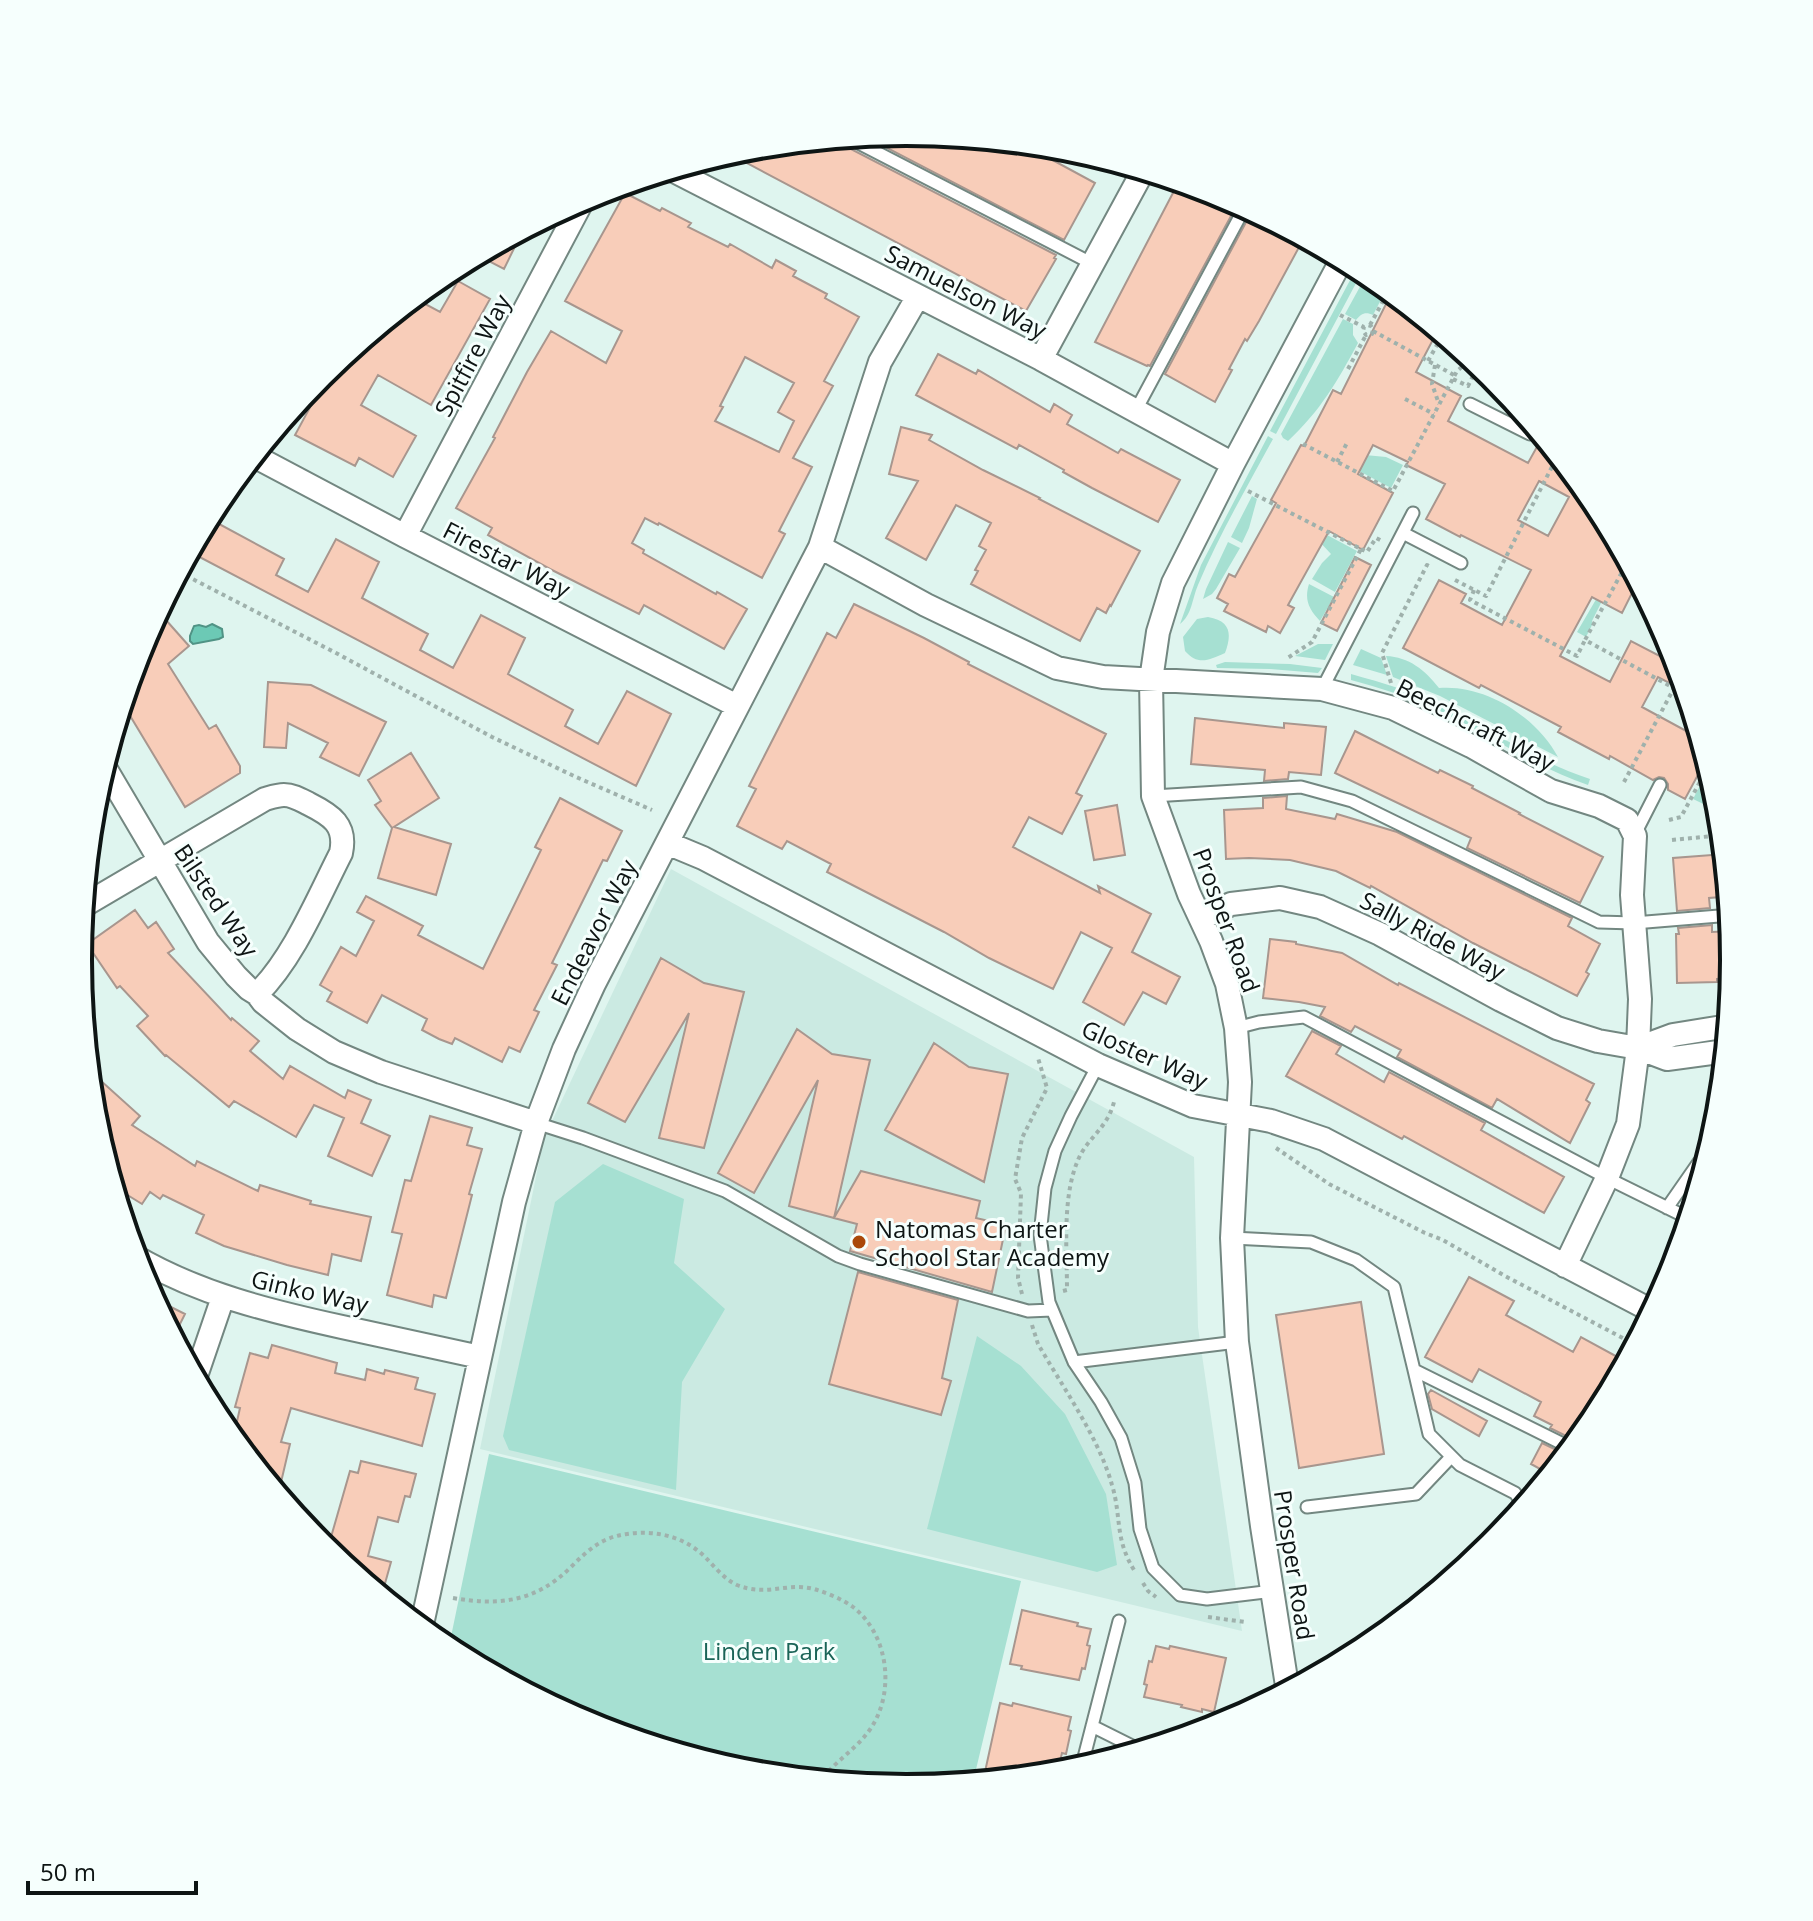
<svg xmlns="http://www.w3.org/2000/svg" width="1813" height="1921" viewBox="0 0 1813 1921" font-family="'Open Sans',sans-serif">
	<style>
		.built { fill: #cbeae2 }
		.green { fill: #a6e0d2 }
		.water { fill: #6cc9b5; stroke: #509385; stroke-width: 2 }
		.building { fill: #f8cdb9; stroke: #a8968e; stroke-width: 2; fill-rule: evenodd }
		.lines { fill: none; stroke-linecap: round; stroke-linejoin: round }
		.service-casing { stroke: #738781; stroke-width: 15 }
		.minor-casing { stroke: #738781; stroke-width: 26 }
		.path { stroke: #9fb1ac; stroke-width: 4; stroke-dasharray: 4 4; stroke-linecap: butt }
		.service { stroke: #fff; stroke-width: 11 }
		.minor { stroke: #fff; stroke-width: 22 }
		.poi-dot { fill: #aa480a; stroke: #f6fffd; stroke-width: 3 }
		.labels { text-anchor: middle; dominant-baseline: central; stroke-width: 6; stroke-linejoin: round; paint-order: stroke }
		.street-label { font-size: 24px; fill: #0e1514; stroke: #f6fffd }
		.poi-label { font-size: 24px; fill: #0e1514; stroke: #f6fffd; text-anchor: start }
		.park-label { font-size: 24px; fill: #1a6457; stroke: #f6fffd }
		.rim { fill: none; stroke: #0e1514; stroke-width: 4 }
	</style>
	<rect width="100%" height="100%" fill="#dff5ef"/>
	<path class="built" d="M671,869L1194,1157L1198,1327L1242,1631L480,1449L544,1138Z"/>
	<path class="green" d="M1357,267L1363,270L1276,434L1270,431Z
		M1368,272L1387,288L1373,315C1365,311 1361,314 1356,320L1345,314Z
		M1343,319L1353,324V335L1358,343C1337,382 1321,410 1288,441L1283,438L1281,434Z
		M1268,436L1273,439C1247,487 1219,535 1198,585C1192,599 1192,615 1180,624L1201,565Z
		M1365,455L1386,457L1403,465L1391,488L1346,464Z
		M1252,496L1257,499L1249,528L1242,543L1231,537Z
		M1314,528L1357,551L1335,592L1312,579L1322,563L1331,554L1317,539Z
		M1228,542L1240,548L1216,589L1212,594L1203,599L1206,589Z
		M1620,546L1627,559L1612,587L1608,589L1592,621V625L1586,637L1577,632L1598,596L1612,559Z
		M1309,584L1334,597L1320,621C1309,609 1304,600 1309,584Z
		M1208,617C1231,621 1232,634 1225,653C1209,660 1198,666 1185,651L1183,637L1197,619Z
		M1318,644H1333L1325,660L1295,656Z
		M1361,649L1381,658L1387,675L1353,665Z
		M1386,656C1409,657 1425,670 1439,688C1485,684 1537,717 1558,757L1440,696L1393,677Z
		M1225,662L1290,664L1322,668L1318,673L1270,669L1217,668L1216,665Z
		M1351,674C1383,683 1415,692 1445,707C1492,731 1540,763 1590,779L1588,785C1533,766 1486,732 1433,708C1406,696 1380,688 1351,680Z
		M1709,775L1712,776L1719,799L1720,812L1693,799L1705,776Z
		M603,1164L684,1199L674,1263L725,1309L682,1382L676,1490L509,1450L503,1436L555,1202Z
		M977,1336L1021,1366L1065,1414L1106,1494L1117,1565L1097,1572L927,1529Z
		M489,1454L1021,1581L973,1782L906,1789L744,1773L589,1726L448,1651Z"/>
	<path class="water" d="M212,624L222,629L223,637L219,639L193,644L190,641V636L194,626L199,625L206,627Z"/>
	<path class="building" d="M907,132L1023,144L1095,183L1064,240L864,136Z
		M841,138L845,146L1056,255L1054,258L1056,259L1026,311L728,153L745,148Z
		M1183,183L1224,195L1238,203L1150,366L1148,365L1147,366L1095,342L1174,191L1177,193Z
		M625,193L660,211L662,208L691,223L688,227L728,247L730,244L772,268L776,260L796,271L793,276L827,294L825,298L859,317L824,381L833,386L793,458L812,467L779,531L785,534L762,578L659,523L658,525L645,518L632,543L644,550L643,553L716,594L717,592L747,609L724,649L644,605L639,614L550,569L488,535L492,528L456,508L495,438L493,437L527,372L551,331L606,363L622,331L565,301ZM745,357L794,383L778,412L794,421L779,452L715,421L723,407L720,406Z
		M1252,211L1304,238L1259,321L1247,341L1245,339L1229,369L1232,370L1215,402L1165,374Z
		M523,230L504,269L477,255L504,241Z
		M458,281L490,299L431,405L378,375L361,405L416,436L393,477L359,458L355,466L295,435L314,400L308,397L322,373L414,298L440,312Z
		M1392,292L1438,330L1416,372L1461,396L1448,421L1528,463L1543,436L1596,501L1638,581L1622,613L1592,597L1560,656L1610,682L1631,641L1679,666L1681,674L1675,686L1658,677L1642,707L1701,739L1707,758L1685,799L1668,790V784L1664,778L1659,777L1653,780L1610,756L1609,759L1558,732L1561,727L1481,685L1479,688L1403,648L1439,580L1466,594L1461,603L1502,625L1531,570L1461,535L1460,537L1426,519L1445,484L1406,465L1408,462L1373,445L1358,474L1393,493L1363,550L1329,531L1288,605L1294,608L1280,633L1268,626L1266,632L1224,611L1228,604L1217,598L1229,574L1235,577L1276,503L1271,500L1301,445L1304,446L1333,390L1341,394ZM1539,481L1569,497L1548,536L1518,520Z
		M938,354L976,374L978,370L1050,412L1054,404L1072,415L1067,424L1118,453L1121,449L1180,480L1158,522L1092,488L1063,472L1064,470L1019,445L1017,449L916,395Z
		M901,427L932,435L929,440L983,470L1040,498L1039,499L1140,551L1111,606L1110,605L1106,613L1097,608L1080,641L971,584L978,571L975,570L986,550L979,546L991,523L956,505L926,560L886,538L918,481L889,474Z
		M208,518L284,559L276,575L308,592L336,539L379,562L362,598L428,634L420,650L453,668L481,615L525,638L508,674L573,710L565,726L598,744L627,691L671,714L636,786L190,552Z
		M1355,557L1371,565L1337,631L1321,623Z
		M854,604L924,638L969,662L968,664L1106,734L1076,793L1082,796L1062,834L1029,817L1013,847L1100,893L1098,886L1151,914L1132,952L1180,977L1166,1004L1143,992L1124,1025L1083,1002L1112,948L1081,932L1053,989L989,958L944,932L827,872L831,864L787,841L782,849L737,826L756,789L749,786L827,633L836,638Z
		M158,611L189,646L168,664L209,729L216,725L240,766V773L185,807L123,704L141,643Z
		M268,682L311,685L386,722L359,776L320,757L328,743L288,723L286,748L264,747Z
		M1195,718L1284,728V723L1326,727L1321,775L1289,772L1288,779L1264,781L1265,770L1191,764Z
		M1355,731L1438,773L1440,770L1473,786L1472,788L1520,813L1519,814L1603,857L1580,903L1467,848L1471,838L1335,773Z
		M411,753L439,798L394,827L451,844L436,895L378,878L392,828L375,805L381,801L368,780Z
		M1287,796L1286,809L1335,819L1337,814L1397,832L1572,918L1568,926L1600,944L1586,972L1589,974L1577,996L1473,943L1371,886L1370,888L1336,871L1290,860L1249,858L1226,859L1224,810L1263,808V798Z
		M560,798L622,831L607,861L603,860L552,963L557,965L534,1010L539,1012L520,1052L509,1047L502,1062L455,1038L452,1044L439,1039L422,1030L427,1019L382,995L367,1023L327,1001L332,992L320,985L341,947L356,956L374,921L357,912L366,896L423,926L418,935L483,969L541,850L535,847Z
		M1117,805L1125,855L1094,860L1085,811Z
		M1725,854L1728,888L1720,889L1721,897L1709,898L1710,908L1677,911L1673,858Z
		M135,910L148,928L156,922L174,949L168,953L231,1020L232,1018L259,1041L250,1051L283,1079L290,1066L345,1098L348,1090L371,1100L361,1123L390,1136L372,1176L328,1156L344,1118L314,1105L296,1137L234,1101L229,1107L166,1055L165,1056L137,1026L148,1016L120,986L117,988L87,944Z
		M1712,925V932L1732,931L1735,961L1733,978L1717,979V982L1677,983L1676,934H1679L1678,928Z
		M1270,939L1296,942V944L1342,953L1398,985L1399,983L1420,994L1594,1084L1586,1100L1590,1103L1570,1143L1497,1099L1492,1108L1397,1057L1401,1050L1355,1026L1351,1032L1320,1016L1325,1007L1299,1002L1263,998Z
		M661,958L704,983L744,992L704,1148L659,1138L689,1013L625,1122L588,1103Z
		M797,1029L832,1054L870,1060L834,1218L789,1206L818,1080L754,1193L718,1173Z
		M1312,1031L1341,1046L1336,1054L1384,1082L1389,1072L1485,1123L1481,1130L1564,1177L1544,1213L1404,1136L1402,1139L1286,1076Z
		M934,1043L969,1067L1008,1074L984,1182L885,1130Z
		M100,1080L140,1116L132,1125L195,1166L197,1161L258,1191L260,1185L311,1201L310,1204L371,1217L361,1261L332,1254L328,1275L287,1265L224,1246L196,1233L204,1215L163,1195L160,1199L150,1192L142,1204L113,1186L94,1122L91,1091Z
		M430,1116L472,1128L467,1145L482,1149L469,1194L472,1195L446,1298L434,1295L432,1307L387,1295L402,1234L392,1232L405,1180L411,1181Z
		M861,1171L980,1201L976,1218L1006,1225L992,1292L850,1251L857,1224L834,1218Z
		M858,1272L958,1300L942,1378L951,1381L941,1415L829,1384Z
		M1469,1277L1514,1301L1506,1315L1573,1352L1581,1337L1623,1360L1578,1442L1550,1428L1552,1425L1534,1416L1541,1402L1479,1369L1472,1382L1425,1357Z
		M151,1297L185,1314L173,1338L165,1322Z
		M1361,1302L1384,1454L1299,1468L1276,1315Z
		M272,1345L337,1363L335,1373L365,1380L367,1369L384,1374L385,1370L418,1378L415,1389L435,1394L422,1446L291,1408L281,1442L290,1444L278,1495L233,1439L240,1408L235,1407L250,1353L268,1358Z
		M1431,1390L1487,1421L1479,1436L1432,1409L1428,1394Z
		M1542,1443L1567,1455L1551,1475L1531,1464Z
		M361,1461L416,1474L410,1497L405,1496L398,1522L378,1517L368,1556L391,1562L384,1587L364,1582L327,1551L350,1471L358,1473Z
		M1022,1610L1078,1623L1077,1626L1091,1629L1087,1645L1090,1646L1085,1669L1082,1668L1079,1680L1021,1669L1022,1666L1010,1664Z
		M1156,1646L1169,1649L1170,1646L1226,1658L1214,1712L1202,1709V1712L1181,1707L1182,1705L1144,1697L1147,1685L1144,1684L1149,1661L1152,1662Z
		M1000,1703L1012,1706L1013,1703L1071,1717L1068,1730L1071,1731L1066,1754L1062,1753L1057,1774L983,1781Z"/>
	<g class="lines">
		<defs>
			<path id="service" d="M849,138L1093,264
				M1470,404L1530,434
				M1136,410L1245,207
				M1403,533L1461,563
				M1322,689L1413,513
				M1153,796L1301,787L1352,801L1599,922L1634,923L1731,915
				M1635,834L1660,785
				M1236,1028L1259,1022L1304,1017L1607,1178L1690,1219
				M1098,1065L1071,1116L1055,1151L1045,1188L1040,1235L1049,1302L1074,1362L1101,1402L1121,1438L1135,1483L1140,1529L1153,1568L1180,1595L1207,1599L1273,1591
				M536,1123L583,1138L725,1191L838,1256L860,1264L1028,1311L1052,1310
				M1667,1208L1699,1162L1708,1160
				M1232,1238L1311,1242L1356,1260L1394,1287L1414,1370
				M1074,1362L1237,1342
				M1307,1507L1416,1494L1451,1457
				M1525,1507L1515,1493L1460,1465L1429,1434L1414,1370L1573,1449
				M1092,1726L1136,1748L1139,1751
				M1081,1769L1119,1621"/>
			<path id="minor" d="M672,170L1041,359L1233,464
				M1041,359L1143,171
				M254,456L405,536L737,706
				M405,536L584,198
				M820,547L926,605L1057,668L1103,677L1322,689L1393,708L1471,746L1551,791L1599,806L1627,820L1635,836L1632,895L1640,999L1638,1048L1628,1124L1607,1178L1565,1266
				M104,766L208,942L236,976L249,989L257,994L263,1002L297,1029L334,1052L381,1072L536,1123
				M667,843L703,858L1098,1065L1193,1106L1271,1121L1324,1139L1654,1312
				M83,906L265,799C272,797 278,795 284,795C293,795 301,800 309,804C331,815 347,825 341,853C318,898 293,959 257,994
				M1201,919L1231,904L1280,898L1320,907L1380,934L1501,1000L1557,1028L1598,1041L1638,1048L1667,1059L1726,1051
				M1638,1048L1673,1035L1729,1026
				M134,1256C199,1294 269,1311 342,1327C388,1337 434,1347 480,1357
				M195,1379L223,1297
				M421,1629L514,1202L536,1123L564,1049L594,984L820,547L880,362L918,296
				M1288,1692L1262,1526L1237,1342L1232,1238L1240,1082L1236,1028L1227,984L1211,941L1189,894L1153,796L1151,680L1158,632L1173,583L1233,464L1342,259"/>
		</defs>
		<use href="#service" class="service-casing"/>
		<use href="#minor" class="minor-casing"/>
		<path class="path" d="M1340,315L1364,327L1367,325L1371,326L1373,329L1372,334L1366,335L1363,331L1364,327
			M1370,325L1389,290
			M1373,331L1454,375
			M1428,361L1437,345
			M1435,365L1432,384L1439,404
			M1348,369L1366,335
			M1453,379L1468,386L1479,364
			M1405,399L1434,414
			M1303,444L1393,491L1457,371L1464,365L1477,362
			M1337,462L1348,441
			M1248,491L1361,549L1312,642L1286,659
			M1361,549L1367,552L1376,538L1382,541
			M179,572L336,653L492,737L576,777L652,810
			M1455,580L1486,596L1558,455
			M1474,590L1470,600L1577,656L1585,640
			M1391,683L1382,653L1427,565L1430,567
			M1674,688L1688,695
			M1624,782L1674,688L1585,640L1628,561
			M1669,820L1681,817L1709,765
			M1672,840L1723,835
			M1276,1148L1329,1184L1425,1233L1443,1240L1505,1276L1636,1345
			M1063,1291L1067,1290C1067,1249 1062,1197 1078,1160C1087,1138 1107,1129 1114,1102
			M1022,1294L1018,1278L1021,1193L1015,1179L1022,1138L1047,1088L1038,1058
			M1032,1325L1038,1344C1062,1386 1099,1438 1112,1485C1122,1518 1114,1540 1136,1573
			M1143,1583L1148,1591L1156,1597
			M453,1598C499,1606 536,1602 571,1567C588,1550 602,1537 627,1534C655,1530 684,1536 705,1557C715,1567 724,1579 737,1585C767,1597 786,1582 814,1589C827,1593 842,1599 853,1607C889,1635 895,1692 871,1728C857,1749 835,1761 820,1781
			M1208,1617L1245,1622"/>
		<use href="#service" class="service"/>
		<use href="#minor" class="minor"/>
	</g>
	<circle class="poi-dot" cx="859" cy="1242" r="8"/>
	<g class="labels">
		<g class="street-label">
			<text transform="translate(966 291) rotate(27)">Samuelson Way</text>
			<text transform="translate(472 355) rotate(-62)">Spitfire Way</text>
			<text transform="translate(507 559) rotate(27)">Firestar Way</text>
			<text transform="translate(1476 724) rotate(27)">Beechcraft Way</text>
			<text transform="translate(217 900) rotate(56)">Bilsted Way</text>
			<text transform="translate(1227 920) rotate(70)">Prosper Road</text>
			<text transform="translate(593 932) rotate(-63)">Endeavor Way</text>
			<text transform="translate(1433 935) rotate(28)">Sally Ride Way</text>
			<text transform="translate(1145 1054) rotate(24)">Gloster Way</text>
			<text transform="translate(310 1291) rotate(13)">Ginko Way</text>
			<text transform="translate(1295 1565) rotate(81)">Prosper Road</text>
		</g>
		<g class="poi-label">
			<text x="875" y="1228">Natomas Charter<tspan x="875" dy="28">School Star Academy</tspan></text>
		</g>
		<g class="park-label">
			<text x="769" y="1650">Linden Park</text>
		</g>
	</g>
	<path d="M0 0H1813V1921H0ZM92 960a814 814 0 1 1 1628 0a814 814 0 1 1-1628 0Z" fill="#f6fffd" fill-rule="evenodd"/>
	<path class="rim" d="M92 960a814 814 0 1 1 1628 0a814 814 0 1 1-1628 0Z"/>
	<path d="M28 1881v12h168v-12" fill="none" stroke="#0e1514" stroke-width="4"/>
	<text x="40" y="1881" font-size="24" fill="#0e1514" stroke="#f6fffd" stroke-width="6" paint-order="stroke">50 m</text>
</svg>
